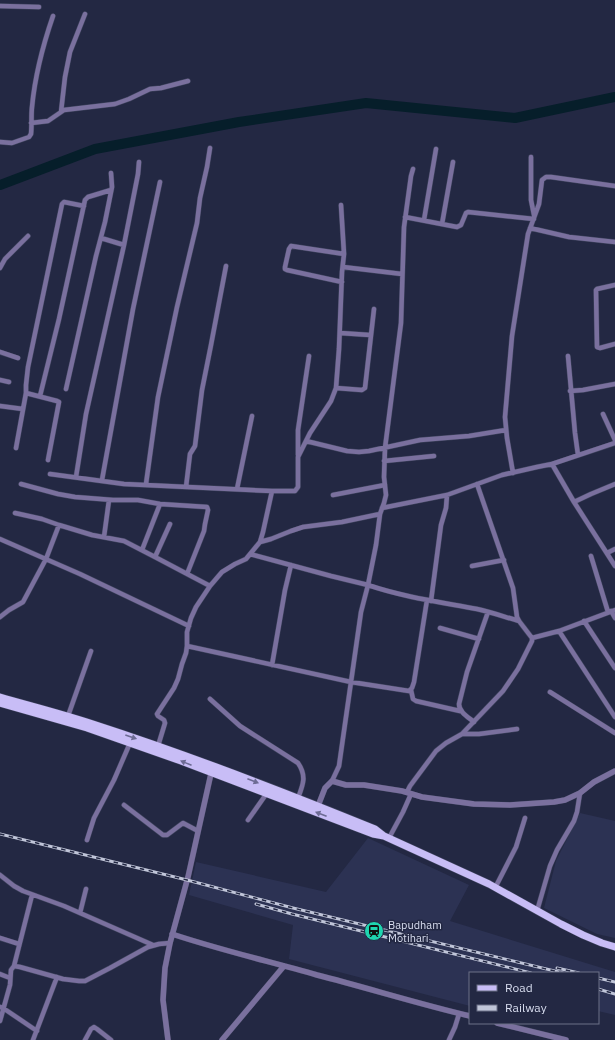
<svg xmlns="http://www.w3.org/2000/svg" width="615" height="1040" viewBox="0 0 615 1040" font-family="'IBM Plex Sans',sans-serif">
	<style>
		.built { fill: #2c3253 }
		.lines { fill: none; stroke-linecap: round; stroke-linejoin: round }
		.river { stroke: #061e2a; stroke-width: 10 }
		.minor-casing { stroke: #40455f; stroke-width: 5.5 }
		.tertiary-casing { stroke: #40455f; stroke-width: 6 }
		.primary-casing { stroke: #40455f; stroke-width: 8 }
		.minor { stroke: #7a709e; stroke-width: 4.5 }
		.tertiary { stroke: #7a709e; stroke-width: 5.5 }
		.primary { stroke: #c8bdf6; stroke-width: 7 }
		.rail-casing { stroke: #c0c5d8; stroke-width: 3 }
		.rail { stroke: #232843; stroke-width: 1.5; stroke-dasharray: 4.5; stroke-linecap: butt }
		.oneway { fill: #6d6b94 }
		.labels { text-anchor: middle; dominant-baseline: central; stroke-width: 3; stroke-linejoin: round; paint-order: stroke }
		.poi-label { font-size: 11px; fill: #d9def0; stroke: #232843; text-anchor: start }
	</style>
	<rect width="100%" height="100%" fill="#232843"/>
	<path class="built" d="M580,813L615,821V938L597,934L544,908L556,861Z
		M368,838L469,885L450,921L615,972V1015L598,1011V973H470V1006L289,959L293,925L189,895L196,862L326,892Z"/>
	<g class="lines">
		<path class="river" d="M0,185L95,149L239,122L366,103L515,118L615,97"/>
		<defs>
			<path id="minor" d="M0,6L39,7
				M61,112L65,77L70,52L85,14
				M31,123L48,121L64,110L115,104L129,99L150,89L161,88L188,81
				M0,142L12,143L29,137L31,134C32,125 31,116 32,107C35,75 43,45 53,16
				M531,157V200L534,215
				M405,217L457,227L461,225L466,213L468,212L534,219
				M424,220L436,149
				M442,224L453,162
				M530,228L569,237L615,242
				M101,238L124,245
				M343,267L402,274
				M0,268L5,259L28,236
				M342,282L287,270L285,269V267L289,249L291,246L344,254
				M615,285L597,289L596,290L597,347L600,348L615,344
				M340,333L370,335
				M0,352L18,358
				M568,356L575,433L578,455
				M0,380L9,382
				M336,388L362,390L365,388L374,309
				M66,389L96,256L105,222L112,187L111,173
				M570,391L583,390L615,384
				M26,393L57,401L59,402L48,460
				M40,396L59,319L85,200L88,197L111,190
				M0,406L23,409
				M603,414L615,440
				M306,441L347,451L359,452L369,451L420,440L469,436L506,430
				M16,448L26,393V385L28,367L62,204L64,202L84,206
				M298,455V430L309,356
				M384,461L434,456
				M552,464L574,502L615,566
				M513,473L507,438L505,417L512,336L528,234L539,204L542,180L546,177H551L615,186
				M50,474L124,484L272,491H295L298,487V457L310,433L331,401L336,388L339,349L342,272L344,254L341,205
				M76,477L86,414L124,245L138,174L139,162
				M102,480L133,309L160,182
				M21,484L58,494L75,497L113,500H138L160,504L207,507L208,510L205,524L204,531L187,574
				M146,484L158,397L177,307L197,223L200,198L207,167L210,148
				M186,487L190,454L195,446L202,390L211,345L226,266
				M237,489L252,416
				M333,495L385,485
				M574,502L591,494L615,484
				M382,508L447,495L502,475L537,467L552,464L615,443
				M15,513L42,519L59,525L92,535L124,541L155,557L210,586
				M104,537L109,500
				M0,539L80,574L189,626
				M260,542L271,539L291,531L303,527L342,522L380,514
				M142,550L160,504
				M607,553L615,549
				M250,554L331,576L368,585L376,545L380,514L384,503L386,495L384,477L385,448L401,323L404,227L411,176L413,169
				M591,556L608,612
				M155,557L170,524
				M472,566L504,560
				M431,601L441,525L446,508L447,495
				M611,611L615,618
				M0,617L9,610L23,602L46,559L59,525
				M584,621L615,668
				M440,628L479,639
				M559,631L615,717
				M532,638L559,631L615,610
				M187,646L351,682L409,691L412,688L414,682L427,600
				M272,665L285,590L291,565
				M411,690L413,699L416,701L460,711
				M550,692L615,733
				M210,699L240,726L298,763C307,776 303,785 298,798
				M68,716L91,651
				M474,722C468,717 459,712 459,704L467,672L488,612
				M462,734H479L517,729
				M158,746L165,723L164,720L158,716L157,714L174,688L178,679L182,664L186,653L187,646V632L191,618L196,607L210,586L222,572L235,564L246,559L260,542L263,532L272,491
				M332,781L339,766L361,612L368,585C403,597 440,602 477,609C491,612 505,617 519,621
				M407,792L410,786L436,751L446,743L462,734L503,691L518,669L532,641V638L519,621L517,617L513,588L477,484
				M124,805L163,835H167L183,823L198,831
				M248,820L267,793
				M389,838L403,812L411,794
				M87,840L94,818L114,780L130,743
				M0,875L14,886L23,891L64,906L153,945
				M495,888L516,847L525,818
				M537,911L550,866L557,850L574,821L577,812L580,793
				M80,913L86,889
				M0,938L19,944
				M14,966L32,895
				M0,974L10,978
				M0,1007L3,1008L37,1031
				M0,1021L10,985L11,970L14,966L20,967L63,979L79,981H85L110,968L148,947L159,944L170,943
				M33,1040L57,977
				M85,1040L91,1029L94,1027L97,1029L111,1040
				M449,1040L455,1027L459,1014"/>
			<path id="tertiary" d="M318,806L325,788L332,781L346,785H364L402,791L422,797L474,804L510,805L554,802L565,800L580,793L594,782L615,771
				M172,934C220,950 268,961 317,975C368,988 419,1004 470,1016
				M497,1023L566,1040
				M168,1040L163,1000L165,968L170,943L188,877L212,769
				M222,1040L284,966"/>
			<path id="primary" d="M0,697C31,706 63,714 93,724C189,755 282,791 375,829L384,836L489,884L561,924L583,935L602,943L615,947
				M0,703L87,728L181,761L373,834L384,836"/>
		</defs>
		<use href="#minor" class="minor-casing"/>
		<use href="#tertiary" class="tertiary-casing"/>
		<use href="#primary" class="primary-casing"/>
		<use href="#minor" class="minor"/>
		<use href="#tertiary" class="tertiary"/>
		<use href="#primary" class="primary"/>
		<defs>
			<path id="rail" d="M0,834L187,880L293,908L563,973
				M256,904L292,914L531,973
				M557,968L579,973
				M598,978L615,982
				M598,989L615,994"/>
		</defs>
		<use href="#rail" class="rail-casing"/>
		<use href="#rail" class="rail"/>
	</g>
	<defs><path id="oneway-solid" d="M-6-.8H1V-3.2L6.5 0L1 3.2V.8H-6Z"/></defs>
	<g class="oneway">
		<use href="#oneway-solid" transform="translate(131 737) rotate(19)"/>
		<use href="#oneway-solid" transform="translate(186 763) rotate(-158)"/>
		<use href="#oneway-solid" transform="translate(253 781) rotate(21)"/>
		<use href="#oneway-solid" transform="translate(321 814) rotate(-159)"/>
	</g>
	<defs>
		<symbol id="station-disc" viewBox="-11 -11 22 22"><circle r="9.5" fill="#1fd5b0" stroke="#232843"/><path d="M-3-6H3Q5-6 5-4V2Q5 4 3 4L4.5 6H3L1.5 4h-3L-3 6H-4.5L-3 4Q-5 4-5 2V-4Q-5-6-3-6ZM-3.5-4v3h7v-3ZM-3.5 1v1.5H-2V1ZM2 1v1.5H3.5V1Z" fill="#111"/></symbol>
	</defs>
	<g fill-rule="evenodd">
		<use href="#station-disc" x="363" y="920" width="22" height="22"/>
	</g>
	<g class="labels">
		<g class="poi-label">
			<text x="388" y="925">Bapudham<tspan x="388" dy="13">Motihari</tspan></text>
		</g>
	</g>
	<rect x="469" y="972" width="130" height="52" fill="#232843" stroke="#6c7188"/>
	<rect x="477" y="985" width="20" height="6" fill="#c8bdf6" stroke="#6c7188"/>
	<text x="505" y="992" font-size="12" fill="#d9def0">Road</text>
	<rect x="477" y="1005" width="20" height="6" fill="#c0c5d8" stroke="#6c7188"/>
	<text x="505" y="1012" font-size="12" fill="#d9def0">Railway</text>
</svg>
